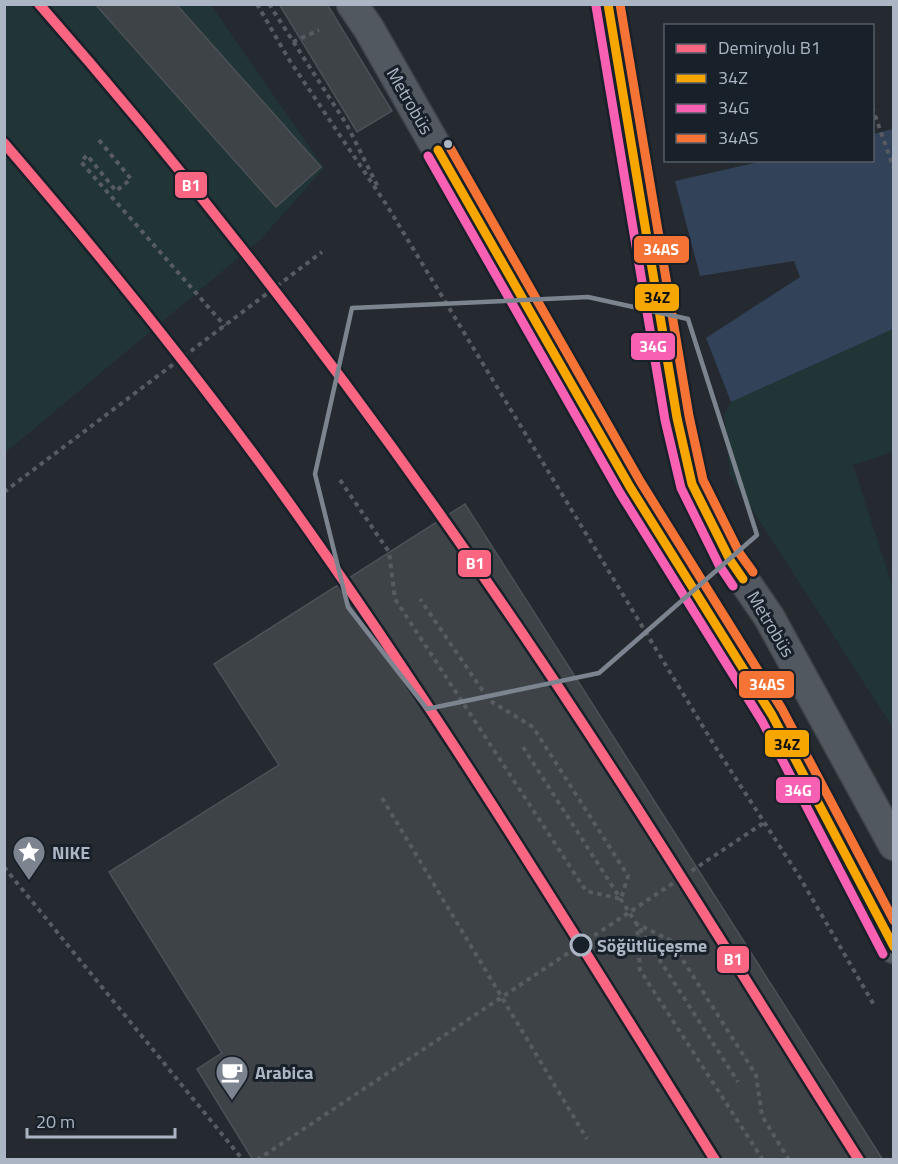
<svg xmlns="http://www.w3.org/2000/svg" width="898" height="1164" viewBox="0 0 898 1164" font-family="'Titillium Web',sans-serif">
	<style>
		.green { fill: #213436 }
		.water { fill: #314259 }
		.building { fill: #3e4348; stroke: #4b5158; stroke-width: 1.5 }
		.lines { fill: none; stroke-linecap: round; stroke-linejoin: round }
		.service-casing { stroke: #404449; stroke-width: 33 }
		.path { stroke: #565c62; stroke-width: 4; stroke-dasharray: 4.5 4.5; stroke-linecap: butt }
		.service { stroke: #52585f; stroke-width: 30 }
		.bus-1-casing { stroke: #18202a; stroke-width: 14 }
		.bus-2-casing { stroke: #18202a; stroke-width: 14 }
		.bus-3-casing { stroke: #18202a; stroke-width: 14 }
		.bus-1 { stroke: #f7a600; stroke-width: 9 }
		.bus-2 { stroke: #f860b3; stroke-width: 9 }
		.bus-3 { stroke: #f57335; stroke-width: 9 }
		.rail-1-casing { stroke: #18202a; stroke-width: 15 }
		.rail-1 { stroke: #fa6682; stroke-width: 10 }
		.marked { fill: none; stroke: #7c8490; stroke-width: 4.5; stroke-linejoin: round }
		.bus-dot { fill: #abb5c3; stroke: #18202a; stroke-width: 2 }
		.stop-dot { fill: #18202a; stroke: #abb5c3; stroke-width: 3 }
		.labels { text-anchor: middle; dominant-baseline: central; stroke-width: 6; stroke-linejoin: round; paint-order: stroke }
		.street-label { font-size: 18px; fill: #abb5c3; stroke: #18202a }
		.poi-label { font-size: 18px; font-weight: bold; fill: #abb5c3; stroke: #18202a; text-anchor: start }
		.stop-label { font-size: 18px; font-weight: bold; fill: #abb5c3; stroke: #18202a; text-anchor: start }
		.line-badge { stroke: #18202a; stroke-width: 2 }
		.badge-label { font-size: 16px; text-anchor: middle; font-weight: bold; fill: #fff }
		.pale-badge-label { font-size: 16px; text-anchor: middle; font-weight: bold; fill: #111 }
	</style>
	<rect width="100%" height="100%" fill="#242a30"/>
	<path class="green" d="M5,5H211L324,168L261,239L5,453Z
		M893,329V452L853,465L893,588V728L730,475L724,415L731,402Z"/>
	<path class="water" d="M893,129V329L731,402L706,338L800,277L794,261L700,276L675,181L763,161L872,160L873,134Z"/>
	<path class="building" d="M95,4H176L321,167L276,207Z
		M279,4H327L392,111L357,132Z
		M465,504L697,868L883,1160H253L197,1069L222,1053L109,872L279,765L214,664Z"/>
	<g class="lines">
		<defs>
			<path id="service" d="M352,4L369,29L630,487L772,715L894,948
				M608,4L677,418L692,484L730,560L769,617L894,845"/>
		</defs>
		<use href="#service" class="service-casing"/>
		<path class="path" d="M257,4L288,58L386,204L716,748L799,876L874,1005
			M269,4L347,125L379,189
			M293,42L319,30
			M872,107L894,169
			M99,140L131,179L116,191L87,155L81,162L225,326
			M340,480L389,552L395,599L586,891L621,899L628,876L533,727L489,700L420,599
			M4,492L322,252
			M523,747L738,1082
			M382,798L587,1139
			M4,867L243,1160
			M257,1160L765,822
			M763,1160L640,970L637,924L670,940L756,1075L762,1116L789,1160"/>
		<use href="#service" class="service"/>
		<defs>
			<path id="bus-1" d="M608,4L677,418L692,484L730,560L743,579
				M438,150L630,487L772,715L894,947"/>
			<path id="bus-2" d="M596,6L665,420L681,488L719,565L733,586
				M428,156L620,493L762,721L883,954"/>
			<path id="bus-3" d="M620,4L689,416L703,480L740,554L753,572
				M448,144L640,481L782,709L894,921"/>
		</defs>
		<use href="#bus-1" class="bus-1-casing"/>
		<use href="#bus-2" class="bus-2-casing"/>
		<use href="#bus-3" class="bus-3-casing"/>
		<use href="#bus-1" class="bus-1"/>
		<use href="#bus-2" class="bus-2"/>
		<use href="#bus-3" class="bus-3"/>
		<defs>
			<path id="rail-1" d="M39,4C219,209 385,429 537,655C648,820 752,991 859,1160
				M4,143C103,258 198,376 287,500C439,713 576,937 715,1160"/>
		</defs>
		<use href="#rail-1" class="rail-1-casing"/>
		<use href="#rail-1" class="rail-1"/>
	</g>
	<path class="marked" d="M588,297L688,319L757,535L599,673L427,709L348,607L315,474L352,308Z"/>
	<defs>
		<symbol id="sight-pin" viewBox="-11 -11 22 30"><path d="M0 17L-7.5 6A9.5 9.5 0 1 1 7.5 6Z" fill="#7c8490" stroke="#18202a"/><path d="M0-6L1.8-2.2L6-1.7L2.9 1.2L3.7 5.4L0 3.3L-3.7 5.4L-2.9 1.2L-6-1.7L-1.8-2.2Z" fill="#fff"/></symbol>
		<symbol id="cafe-pin" viewBox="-11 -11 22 30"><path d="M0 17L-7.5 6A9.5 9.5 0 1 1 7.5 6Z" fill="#7c8490" stroke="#18202a"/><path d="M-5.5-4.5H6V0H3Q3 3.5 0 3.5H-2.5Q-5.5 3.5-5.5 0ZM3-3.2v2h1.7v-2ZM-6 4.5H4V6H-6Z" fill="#fff"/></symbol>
	</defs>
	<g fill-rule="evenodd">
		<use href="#sight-pin" x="10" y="833" width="38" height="52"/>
		<use href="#cafe-pin" x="213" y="1053" width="38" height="52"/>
	</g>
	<circle class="bus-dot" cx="448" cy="144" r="5"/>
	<circle class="stop-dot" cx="581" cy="945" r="10"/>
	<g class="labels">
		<g class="street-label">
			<text transform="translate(410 101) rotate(60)">Metrobüs</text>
			<text transform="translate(771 624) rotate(59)">Metrobüs</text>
		</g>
		<g class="poi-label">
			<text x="52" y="852">NIKE</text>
			<text x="255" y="1072">Arabica</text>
		</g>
		<g class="stop-label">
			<text x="597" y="945">Söğütlüçeşme</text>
		</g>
	</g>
	<g class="line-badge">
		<rect x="174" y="171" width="34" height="28" rx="6" fill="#fa6682"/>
		<rect x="633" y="235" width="57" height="29" rx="6" fill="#f57335"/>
		<rect x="634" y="283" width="46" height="29" rx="6" fill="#f7a600"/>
		<rect x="630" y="332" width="46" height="29" rx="6" fill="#f860b3"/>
		<rect x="457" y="549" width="35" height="29" rx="6" fill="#fa6682"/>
		<rect x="738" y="670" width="57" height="29" rx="6" fill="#f57335"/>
		<rect x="764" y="729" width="46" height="29" rx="6" fill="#f7a600"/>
		<rect x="775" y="776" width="46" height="28" rx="6" fill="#f860b3"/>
		<rect x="716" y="945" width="34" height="29" rx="6" fill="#fa6682"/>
	</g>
	<g class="badge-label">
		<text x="191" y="191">B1</text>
		<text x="661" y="255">34AS</text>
		<text x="653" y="352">34G</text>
		<text x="475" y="569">B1</text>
		<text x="767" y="690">34AS</text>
		<text x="798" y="796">34G</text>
		<text x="733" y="965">B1</text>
	</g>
	<g class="pale-badge-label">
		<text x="657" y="303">34Z</text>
		<text x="787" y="750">34Z</text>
	</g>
	<rect width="898" height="1164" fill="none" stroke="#abb5c3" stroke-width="12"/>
	<rect x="664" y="24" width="210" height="138" fill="#18202a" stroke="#535c67" stroke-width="1.5"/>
	<rect x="676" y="44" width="30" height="9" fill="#fa6682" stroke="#535c67" stroke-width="1.5"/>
	<text x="718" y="54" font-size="18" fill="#abb5c3">Demiryolu B1</text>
	<rect x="676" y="74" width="30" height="9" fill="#f7a600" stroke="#535c67" stroke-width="1.5"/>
	<text x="718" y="84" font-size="18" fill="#abb5c3">34Z</text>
	<rect x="676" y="104" width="30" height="9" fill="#f860b3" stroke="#535c67" stroke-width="1.5"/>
	<text x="718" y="114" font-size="18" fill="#abb5c3">34G</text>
	<rect x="676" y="134" width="30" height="9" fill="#f57335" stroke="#535c67" stroke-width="1.5"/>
	<text x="718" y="144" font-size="18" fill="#abb5c3">34AS</text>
	<path d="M27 1128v9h148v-9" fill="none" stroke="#abb5c3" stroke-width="3"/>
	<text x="36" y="1128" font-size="18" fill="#abb5c3" stroke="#18202a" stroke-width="4.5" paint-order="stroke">20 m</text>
</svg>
